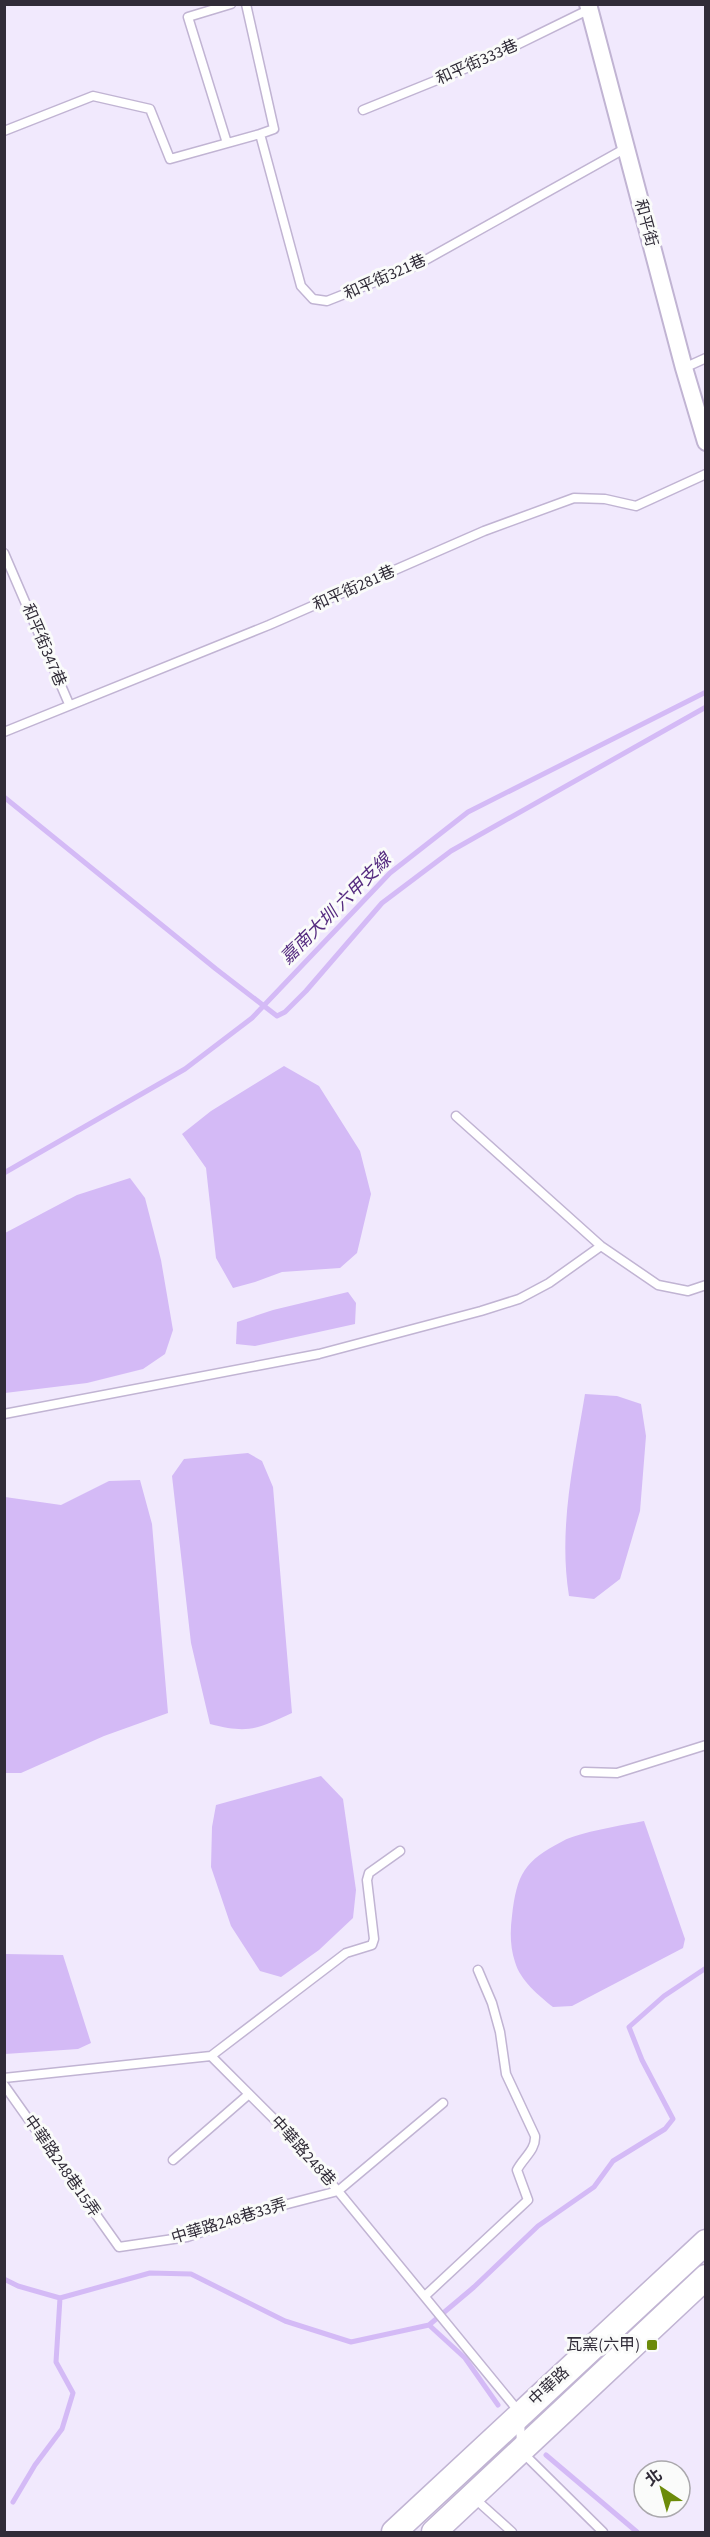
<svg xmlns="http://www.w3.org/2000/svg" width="710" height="2537" viewBox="0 0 710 2537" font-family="'Source Sans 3','Noto Sans TC',sans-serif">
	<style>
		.water { fill: #d4baf6 }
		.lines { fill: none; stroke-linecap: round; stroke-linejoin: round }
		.stream { stroke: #d4baf6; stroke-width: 5 }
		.lane-casing { stroke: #c1b4d3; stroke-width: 11 }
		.street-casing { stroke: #c1b4d3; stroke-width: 20 }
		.secondary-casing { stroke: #c1b4d3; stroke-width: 27 }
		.lane { stroke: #fff; stroke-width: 8 }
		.street { stroke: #fff; stroke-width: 16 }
		.secondary { stroke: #fff; stroke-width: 24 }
		.poi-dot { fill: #6c8b0a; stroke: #fafbfa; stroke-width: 2 }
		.labels { text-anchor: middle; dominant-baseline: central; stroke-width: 6; stroke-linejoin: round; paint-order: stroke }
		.street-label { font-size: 16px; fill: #312c38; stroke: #fafbfa }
		.poi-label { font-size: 16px; fill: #312c38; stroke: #fafbfa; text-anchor: end }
		.water-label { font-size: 18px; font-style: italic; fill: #562c80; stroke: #fafbfa }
	</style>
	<rect width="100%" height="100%" fill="#f1e9fd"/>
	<path class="water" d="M284,1066L319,1086L360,1151L371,1194L357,1253L340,1268L282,1272L255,1282L233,1288L216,1258L206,1168L182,1134L211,1111Z
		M130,1178L145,1198L161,1260L173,1330L165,1354L143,1369L87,1383L5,1393V1233L77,1195Z
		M348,1292L356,1303L355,1324L255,1346L236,1344L237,1322L273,1310Z
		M585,1394L617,1396L641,1404L646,1436L640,1511L620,1579L594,1599L569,1596C558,1528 574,1461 585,1394Z
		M248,1453L262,1461L273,1487L292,1713C257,1729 249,1734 210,1724L191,1643L172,1476L184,1459Z
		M140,1480L152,1524L168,1713L104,1736L21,1773H5V1497L61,1505L109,1481Z
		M321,1776L343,1799L356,1890L353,1918L319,1950L281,1977L260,1971L231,1926L211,1867L212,1827L216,1805Z
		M644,1821L685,1939L683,1948L572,2006L553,2007C539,1996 520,1980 515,1962C510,1947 510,1931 512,1916C517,1874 524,1861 563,1841C579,1832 624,1825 644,1821Z
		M5,1954L63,1955L91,2043L78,2049L5,2054Z"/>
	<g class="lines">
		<path class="stream" d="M4,797L216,969L277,1016L285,1012L306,991L382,903L451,851L706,707
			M4,1173L185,1069L252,1018L390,873L468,812L706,692
			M4,2279L18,2286L60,2298L150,2273L191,2274L285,2321L351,2342L429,2325L465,2358L498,2405
			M429,2325L474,2287L538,2226L594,2187L613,2161L665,2129L673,2119L642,2060L629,2027L664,1996L706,1968
			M546,2455L637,2532
			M13,2502L35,2465L62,2429L73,2393L56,2362L60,2298"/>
		<defs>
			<path id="lane" d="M246,4L274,129L260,134
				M363,110L484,61L590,9
				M4,131L93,96L150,109L170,159L260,134L301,286L313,299L327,301L413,267L626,148
				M227,143L188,17L231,4
				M684,368L706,358
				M4,553L69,704
				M4,732L269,625L484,531L574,498L605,499L636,506L706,474
				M456,1116L601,1246L658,1285L688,1291L706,1285
				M4,1414L319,1354L481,1311L519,1299L549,1283L601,1246
				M585,1772L617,1773L706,1745
				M211,2056L346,1953L372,1945L374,1939L367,1880L369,1873L400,1851
				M4,2078L211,2056L290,2135L338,2191L520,2413L521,2451L603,2532
				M4,2085L119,2247L187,2237L276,2207L338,2191L443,2103
				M173,2160L249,2094
				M426,2295L528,2200L517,2170C523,2158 536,2150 535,2136L506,2074L500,2032L492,2003L478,1970
				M473,2497L512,2532"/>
			<path id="street" d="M588,4L684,368L706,442"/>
			<path id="secondary" d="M394,2532L706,2242
				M434,2532L706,2277"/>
		</defs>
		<use href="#lane" class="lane-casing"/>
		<use href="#street" class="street-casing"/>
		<use href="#secondary" class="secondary-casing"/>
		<use href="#lane" class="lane"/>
		<use href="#street" class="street"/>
		<use href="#secondary" class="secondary"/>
	</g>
	<rect class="poi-dot" x="646" y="2339" width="12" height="12" rx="3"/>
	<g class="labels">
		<g class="street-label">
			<text transform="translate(477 62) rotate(-24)">和平街333巷</text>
			<text transform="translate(646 223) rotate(75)">和平街</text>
			<text transform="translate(385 277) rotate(-24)">和平街321巷</text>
			<text transform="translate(354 588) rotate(-24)">和平街281巷</text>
			<text transform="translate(44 645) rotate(67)">和平街347巷</text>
			<text transform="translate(303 2151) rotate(48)">中華路248巷</text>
			<text transform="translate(62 2166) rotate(55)">中華路248巷15弄</text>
			<text transform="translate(229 2221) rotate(-17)">中華路248巷33弄</text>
			<text transform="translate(549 2386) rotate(-43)">中華路</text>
		</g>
		<g class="poi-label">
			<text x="640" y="2345">瓦窯(六甲)</text>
		</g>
		<g class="water-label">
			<text transform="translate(336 909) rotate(-45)">嘉南大圳 六甲支線</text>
		</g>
	</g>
	<rect width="710" height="2537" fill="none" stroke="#312c38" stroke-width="12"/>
	<g transform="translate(662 2489) rotate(324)"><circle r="28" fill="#fafbfa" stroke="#aaa8ac" stroke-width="1.5"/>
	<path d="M0-4.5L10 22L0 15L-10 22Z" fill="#6c8b0a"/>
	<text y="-9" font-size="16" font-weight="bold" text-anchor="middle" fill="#312c38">北</text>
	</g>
</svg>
